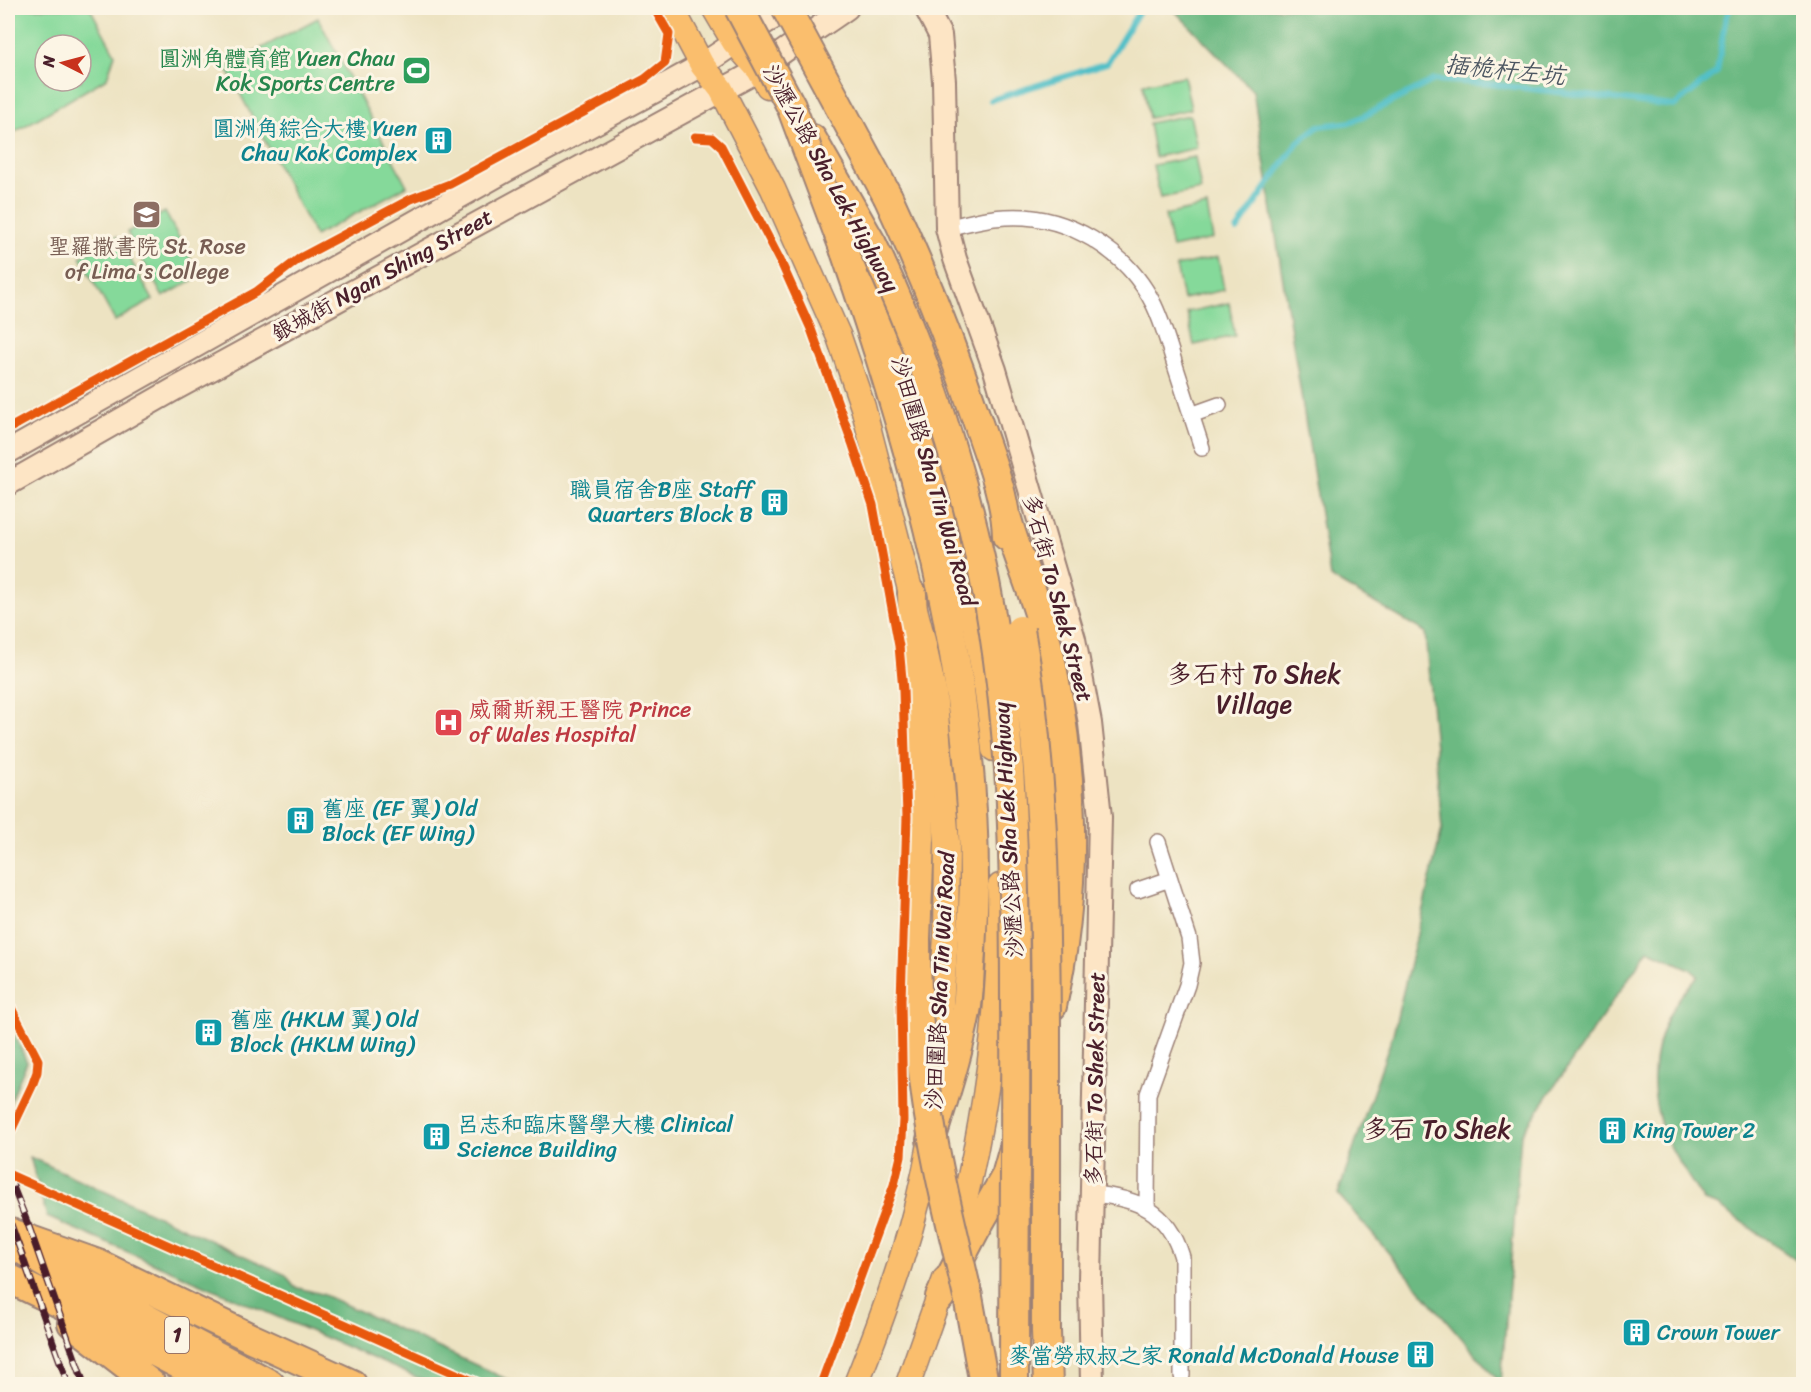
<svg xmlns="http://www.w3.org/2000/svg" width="1811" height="1392" viewBox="0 0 1811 1392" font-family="Sriracha,'LXGW WenKai TC',sans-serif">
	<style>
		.green { fill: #85d99a; stroke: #687c62; stroke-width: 1.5; fill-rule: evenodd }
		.forest { fill: #6cb982; stroke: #5b6c56; stroke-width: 1.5 }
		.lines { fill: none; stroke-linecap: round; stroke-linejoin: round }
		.stream { stroke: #52c0c7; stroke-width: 6 }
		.street-casing { stroke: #9c8176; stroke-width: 18 }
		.secondary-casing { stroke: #9c8176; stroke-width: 26 }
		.primary-casing { stroke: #9c8176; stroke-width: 27 }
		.highway-casing { stroke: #9c8176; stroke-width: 32 }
		.street { stroke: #fff; stroke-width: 15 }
		.secondary { stroke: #fde5c5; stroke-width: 22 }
		.primary { stroke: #fabe6d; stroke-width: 24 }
		.highway { stroke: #fabe6d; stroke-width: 28 }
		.rail-casing { stroke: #4a1f2b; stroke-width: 7 }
		.rail { stroke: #fcf5e5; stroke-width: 4.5; stroke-dasharray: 14; stroke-linecap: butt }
		.highway-bridge-casing { stroke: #9c8176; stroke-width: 32; stroke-linecap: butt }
		.highway-bridge { stroke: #fabe6d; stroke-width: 28 }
		.cycleway-casing { stroke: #fcf5e5; stroke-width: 13 }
		.cycleway { stroke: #e8590c; stroke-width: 9 }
		.labels { text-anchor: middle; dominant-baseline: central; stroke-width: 6; stroke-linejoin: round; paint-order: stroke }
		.shield { fill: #fcf5e5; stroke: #7f5f63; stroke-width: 1.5 }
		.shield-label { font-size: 21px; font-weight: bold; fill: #4a1f2b }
		.leisure-label { font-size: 22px; fill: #27864d; stroke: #fcf5e5; text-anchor: end }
		.culture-label { font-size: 22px; fill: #0d838f; stroke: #fcf5e5; text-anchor: start }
		.street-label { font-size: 22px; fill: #4a1f2b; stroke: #fcf5e5 }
		.education-label { font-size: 22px; fill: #785e54; stroke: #fcf5e5 }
		.health-label { font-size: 22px; fill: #be3a42; stroke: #fcf5e5; text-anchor: start }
		.water-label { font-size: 24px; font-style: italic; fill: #4d5762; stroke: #fcf5e5 }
		.quarter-label { font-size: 26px; fill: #4a1f2b; stroke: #fcf5e5 }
	</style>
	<rect width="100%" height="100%" fill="#fcf5e5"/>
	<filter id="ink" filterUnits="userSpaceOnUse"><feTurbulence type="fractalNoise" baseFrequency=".0167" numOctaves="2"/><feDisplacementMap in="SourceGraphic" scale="12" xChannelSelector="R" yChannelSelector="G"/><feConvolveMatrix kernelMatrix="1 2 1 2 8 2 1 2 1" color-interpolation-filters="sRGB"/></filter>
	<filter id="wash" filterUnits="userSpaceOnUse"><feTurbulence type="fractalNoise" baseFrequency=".008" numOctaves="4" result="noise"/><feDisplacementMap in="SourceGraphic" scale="24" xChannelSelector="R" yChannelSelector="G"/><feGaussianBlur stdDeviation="1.35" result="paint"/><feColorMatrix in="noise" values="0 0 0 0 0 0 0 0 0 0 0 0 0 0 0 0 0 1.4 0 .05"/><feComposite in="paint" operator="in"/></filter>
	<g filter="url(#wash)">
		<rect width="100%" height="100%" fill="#ede3c2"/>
		<path class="green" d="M8,8H90L115,54L107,78L8,136ZM45,45H81V81H45Z
			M318,18L407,186L315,236L226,67Z
			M1184,76L1191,109L1149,118L1143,84Z
			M1190,115L1197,148L1155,157L1149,123Z
			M1195,157L1201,190L1160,198L1153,165Z
			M1207,206L1213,239L1172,248L1165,215Z
			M165,212L200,276L163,297L127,232Z
			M117,236L153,300L115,321L80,257Z
			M1218,257L1224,290L1183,299L1176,266Z
			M1229,303L1235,336L1194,345L1187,312Z"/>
		<path class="forest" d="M1172,8H1803V1265L1719,1206L1704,1201C1690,1179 1674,1157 1664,1133C1648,1093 1651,1046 1673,1008C1679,996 1689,986 1698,976L1690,969L1648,950L1521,1135L1501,1384L1338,1194L1393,1034L1442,829L1425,632L1330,577L1253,91Z
			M8,1020L27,1062L8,1107Z
			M30,1157L286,1275L294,1287L322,1294L517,1384H432L47,1217Z"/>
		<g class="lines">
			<path class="stream" d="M991,100L1107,63L1141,8
				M1237,230L1298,142L1319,126L1352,122L1434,80L1490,84L1674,106L1717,72L1725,22L1730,8"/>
		</g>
	</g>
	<g filter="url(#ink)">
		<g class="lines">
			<defs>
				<path id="street" d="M947,228C966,223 985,218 1005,217C1066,213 1127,250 1154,305C1163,324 1169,345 1175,365C1184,393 1193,420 1202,448
					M1191,415L1219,405
					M1138,890L1170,879
					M1092,1194C1137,1198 1168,1210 1182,1257V1376
					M1147,1207L1148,1094L1187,985L1192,963L1189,938L1158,842"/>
				<path id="secondary" d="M926,8L940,35L944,81L947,228L955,259L995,370L1074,639L1090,723L1100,817L1090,1280L1092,1384
					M8,452L507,170L653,92L702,65L766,22L793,8
					M8,484L173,390L759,70C787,47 818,29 847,8"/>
				<path id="primary" d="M672,8L702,65L721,89L773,189L839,337L863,407L922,636L934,692L947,842L946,937L934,1097
					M714,8L734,42L759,70L768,86
					M869,286C891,330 905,377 920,424C954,530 983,637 994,749
					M955,1240C985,1124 1002,1005 1000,886
					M856,1384C888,1304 917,1223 931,1138
					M908,1384L945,1279"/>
				<path id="highway" d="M812,139L872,244
					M888,197C923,272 953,348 979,426C991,461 1006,499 1007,536
					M845,251C915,454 975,668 974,884C973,912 972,939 970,966C969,981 969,997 966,1012C958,1055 944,1098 931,1140
					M1007,519C1017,555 1033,590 1043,627C1074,751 1080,880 1052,1006
					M912,594L919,779L920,839L916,939
					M8,1232L98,1264L251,1338L352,1384
					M21,1249L66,1276L270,1384
					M8,1278L72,1309L217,1384
					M940,1297L975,1230L1006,1176L1042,1048
					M968,1297L984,1384
					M72,1323L151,1384"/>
			</defs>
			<use href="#street" class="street-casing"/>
			<use href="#secondary" class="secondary-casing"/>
			<use href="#primary" class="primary-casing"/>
			<use href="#highway" class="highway-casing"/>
			<use href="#street" class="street"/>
			<use href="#secondary" class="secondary"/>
			<use href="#primary" class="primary"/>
			<use href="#highway" class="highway"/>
			<defs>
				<path id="rail" d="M8,1174L29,1227L84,1384
					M8,1216L68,1384"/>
			</defs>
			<use href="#rail" class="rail-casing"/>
			<use href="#rail" class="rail"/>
			<defs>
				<path id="highway-bridge" d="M739,8L791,106L845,251
					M786,8L888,197
					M872,244C920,343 956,450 980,558C1012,702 1015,852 1015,999C1016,1128 1014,1256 1014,1384
					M1020,630C1044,760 1045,891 1046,1023C1046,1126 1046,1228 1046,1331L1048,1384
					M916,939C916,991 919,1043 926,1095C935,1163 953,1230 968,1297"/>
			</defs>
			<use href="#highway-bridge" class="highway-bridge-casing"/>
			<use href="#highway-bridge" class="highway-bridge"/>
			<defs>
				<path id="cycleway" d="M695,137L712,138L721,146L780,260L811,329L853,445L873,505L899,646L903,690L907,817L901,1000L903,1120L901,1156L894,1185L821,1384
					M8,429L256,292L300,258L411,199L450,184L645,79L665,63L669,34L654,8
					M8,1002L38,1060L37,1072L32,1086L8,1137
					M8,1174L479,1384"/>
			</defs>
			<use href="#cycleway" class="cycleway-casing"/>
			<use href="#cycleway" class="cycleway"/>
		</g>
	</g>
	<defs>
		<symbol id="stadium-square" viewBox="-11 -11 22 22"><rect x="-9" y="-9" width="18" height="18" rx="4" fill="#2e9e5b" stroke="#fcf5e5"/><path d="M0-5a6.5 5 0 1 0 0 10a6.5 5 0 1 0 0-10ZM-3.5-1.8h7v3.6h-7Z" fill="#fff"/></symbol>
		<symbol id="building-square" viewBox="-11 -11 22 22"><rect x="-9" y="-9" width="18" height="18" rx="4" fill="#0f9aa8" stroke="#fcf5e5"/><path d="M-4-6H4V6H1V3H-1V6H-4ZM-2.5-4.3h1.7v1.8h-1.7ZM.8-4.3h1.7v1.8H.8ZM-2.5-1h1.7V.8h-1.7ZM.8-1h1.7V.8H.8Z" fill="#fff"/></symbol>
		<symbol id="school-square" viewBox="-11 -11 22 22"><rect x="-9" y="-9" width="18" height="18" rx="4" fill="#8d6e63" stroke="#fcf5e5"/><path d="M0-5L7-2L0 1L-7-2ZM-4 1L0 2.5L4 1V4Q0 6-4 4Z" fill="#fff"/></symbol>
		<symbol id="hospital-square" viewBox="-11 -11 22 22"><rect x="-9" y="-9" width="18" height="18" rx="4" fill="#e0444e" stroke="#fcf5e5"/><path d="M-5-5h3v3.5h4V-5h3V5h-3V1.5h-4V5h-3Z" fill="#fff"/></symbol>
	</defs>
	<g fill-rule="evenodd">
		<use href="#stadium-square" x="400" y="54" width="33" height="33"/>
		<use href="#building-square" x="422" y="124" width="33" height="33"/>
		<use href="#school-square" x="130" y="198" width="33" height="33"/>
		<use href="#building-square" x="758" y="486" width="33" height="33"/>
		<use href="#hospital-square" x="432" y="706" width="33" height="33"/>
		<use href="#building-square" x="284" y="804" width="33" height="33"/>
		<use href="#building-square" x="192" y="1016" width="33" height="33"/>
		<use href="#building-square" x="1596" y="1114" width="33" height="33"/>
		<use href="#building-square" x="420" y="1120" width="33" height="33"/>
		<use href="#building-square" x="1620" y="1316" width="33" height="33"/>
		<use href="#building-square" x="1404" y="1338" width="33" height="33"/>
	</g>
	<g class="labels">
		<rect class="shield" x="165" y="1317" width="24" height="36" rx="4.5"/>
		<g class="shield-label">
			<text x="177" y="1335">1</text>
		</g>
		<g class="leisure-label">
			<text x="395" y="58">圓洲角體育館 Yuen Chau<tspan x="395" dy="25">Kok Sports Centre</tspan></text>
		</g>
		<g class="culture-label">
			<text x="417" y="128" text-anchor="end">圓洲角綜合大樓 Yuen<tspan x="417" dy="25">Chau Kok Complex</tspan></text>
			<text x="753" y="489" text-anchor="end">職員宿舍B座 Staff<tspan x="753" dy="25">Quarters Block B</tspan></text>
			<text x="322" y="808">舊座 (EF 翼) Old<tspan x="322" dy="25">Block (EF Wing)</tspan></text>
			<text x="230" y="1019">舊座 (HKLM 翼) Old<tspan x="230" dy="25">Block (HKLM Wing)</tspan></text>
			<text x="457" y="1124">呂志和臨床醫學大樓 Clinical<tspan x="457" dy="25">Science Building</tspan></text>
			<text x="1633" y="1130">King Tower 2</text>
			<text x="1657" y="1332">Crown Tower</text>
			<text x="1399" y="1355" text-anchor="end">麥當勞叔叔之家 Ronald McDonald House</text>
		</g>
		<g class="street-label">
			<text transform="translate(831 178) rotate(61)">沙瀝公路 Sha Lek Highway</text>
			<text transform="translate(382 275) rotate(-29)">銀城街 Ngan Shing Street</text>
			<text transform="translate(934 481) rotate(74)">沙田圍路 Sha Tin Wai Road</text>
			<text transform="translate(1058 598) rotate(75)">多石街 To Shek Street</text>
			<text transform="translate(1008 830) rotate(-93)">沙瀝公路 Sha Lek Highway</text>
			<text transform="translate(940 981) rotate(-87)">沙田圍路 Sha Tin Wai Road</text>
			<text transform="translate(1095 1079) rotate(-89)">多石街 To Shek Street</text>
		</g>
		<g class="education-label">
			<text x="147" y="246">聖羅撒書院 St. Rose<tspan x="147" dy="25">of Lima's College</tspan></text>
		</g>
		<g class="health-label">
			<text x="469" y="709">威爾斯親王醫院 Prince<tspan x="469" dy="25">of Wales Hospital</tspan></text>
		</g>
		<g class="water-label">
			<text transform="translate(1505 70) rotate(6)">插桅杆左坑</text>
		</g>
		<g class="quarter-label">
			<text x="1254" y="674">多石村 To Shek<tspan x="1254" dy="30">Village</tspan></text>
			<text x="1437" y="1129">多石 To Shek</text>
		</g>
	</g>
	<rect width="1811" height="1392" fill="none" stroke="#fcf5e5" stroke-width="30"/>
	<g transform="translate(63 63) rotate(276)"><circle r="28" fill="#fcf5e5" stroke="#b59f9b" stroke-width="1.5"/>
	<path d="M0-4.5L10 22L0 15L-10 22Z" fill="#c8321e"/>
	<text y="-9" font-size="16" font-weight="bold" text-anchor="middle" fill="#4a1f2b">N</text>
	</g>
</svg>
